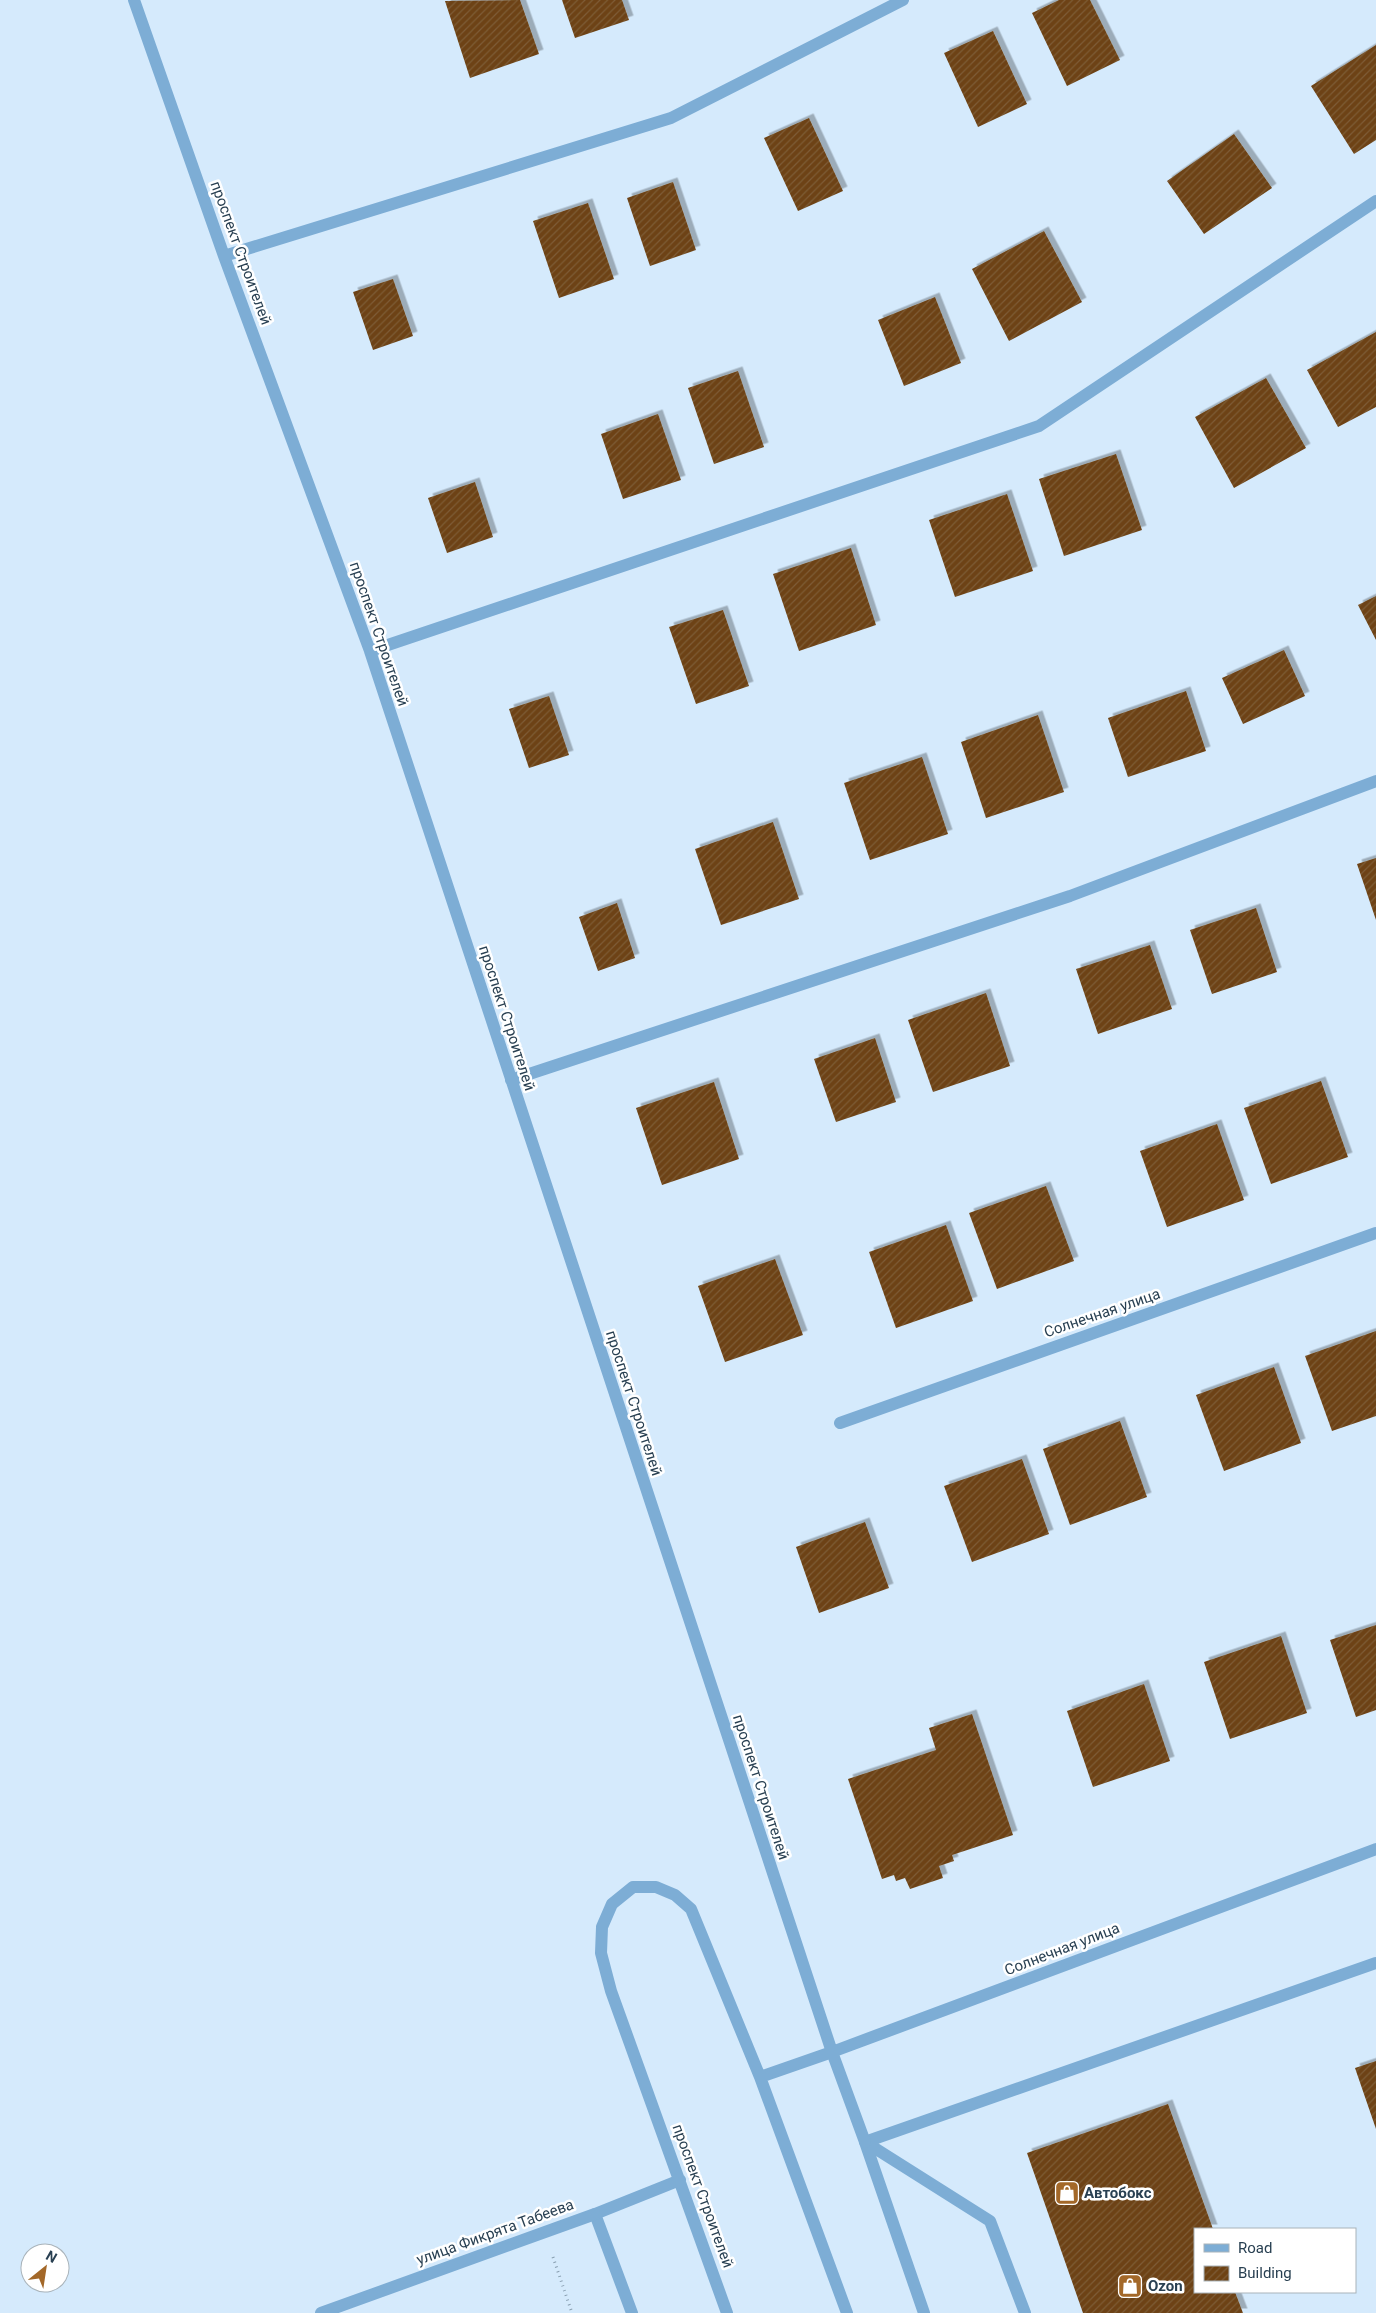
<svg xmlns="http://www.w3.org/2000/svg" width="1376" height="2313" viewBox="0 0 1376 2313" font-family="Roboto,sans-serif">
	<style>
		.building { fill: url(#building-hatch); filter: url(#shadow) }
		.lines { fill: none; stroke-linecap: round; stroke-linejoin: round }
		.path { stroke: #889eb0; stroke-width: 3; stroke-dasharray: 1 4; stroke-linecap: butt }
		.lane { stroke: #7dadd5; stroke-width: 12 }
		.street { stroke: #7dadd5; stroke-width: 12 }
		.labels { text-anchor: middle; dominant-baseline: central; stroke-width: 5; stroke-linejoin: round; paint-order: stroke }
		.street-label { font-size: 15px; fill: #294052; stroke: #fff }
		.poi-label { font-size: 15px; font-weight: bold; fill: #294052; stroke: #fff; text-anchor: start }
	</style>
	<defs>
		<pattern id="building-hatch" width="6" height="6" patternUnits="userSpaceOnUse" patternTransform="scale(1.25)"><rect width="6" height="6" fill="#6d4213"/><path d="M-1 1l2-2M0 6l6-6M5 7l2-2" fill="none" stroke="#7d5c38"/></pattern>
		<filter id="shadow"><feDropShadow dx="4.5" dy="-4.5" stdDeviation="0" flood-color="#0004"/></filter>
	</defs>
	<rect width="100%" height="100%" fill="#d5eafc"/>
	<path class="building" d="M520,0L539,54L470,78L445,1Z
		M562,0H622L629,20L575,38Z
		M1059,0H1090L1120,60L1067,86L1032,13Z
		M993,31L1027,104L978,127L944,53Z
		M1376,45V140L1354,154L1311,86Z
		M809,118L843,191L798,211L764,138Z
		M1234,134L1272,188L1204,234L1167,181Z
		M673,182L696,250L650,266L627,198Z
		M588,203L614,279L559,298L533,221Z
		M1044,231L1082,302L1009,341L972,269Z
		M393,279L413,336L373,350L353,292Z
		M935,297L961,363L904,386L878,320Z
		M1376,332V407L1338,427L1307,370Z
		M738,371L764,447L714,464L688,388Z
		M1266,378L1306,448L1234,488L1195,417Z
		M658,414L681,480L623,499L601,434Z
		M1116,454L1142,530L1064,556L1039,479Z
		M475,482L493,537L447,553L428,498Z
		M1007,494L1033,571L955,597L929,520Z
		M851,548L876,625L799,651L773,574Z
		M1376,596V640L1358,605Z
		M723,610L749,686L696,704L669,627Z
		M1284,650L1305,696L1243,724L1222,678Z
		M1186,691L1206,751L1128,777L1108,718Z
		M549,696L569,755L529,768L509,709Z
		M1038,715L1064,792L986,818L961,742Z
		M922,757L948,834L870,860L844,783Z
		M773,822L799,899L721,925L695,849Z
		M1376,858V920L1357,864Z
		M617,903L635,958L598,971L579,917Z
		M1256,908L1277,972L1212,994L1190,930Z
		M1150,945L1172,1009L1098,1034L1076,969Z
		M986,993L1010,1066L933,1092L908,1020Z
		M875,1038L896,1102L836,1122L814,1059Z
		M1321,1081L1348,1157L1271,1184L1244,1108Z
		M714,1082L739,1159L662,1185L636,1108Z
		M1217,1124L1244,1200L1167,1227L1140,1151Z
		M1046,1186L1074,1261L997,1289L969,1213Z
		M946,1225L973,1301L896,1328L869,1252Z
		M775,1259L803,1335L725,1362L698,1286Z
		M1376,1331V1416L1332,1431L1305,1356Z
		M1274,1367L1301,1443L1224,1471L1196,1395Z
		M1120,1421L1147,1497L1070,1525L1043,1449Z
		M1022,1459L1049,1534L972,1562L944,1486Z
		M865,1522L889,1588L819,1613L796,1547Z
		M1376,1625V1710L1356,1717L1330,1640Z
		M1281,1636L1307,1713L1230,1739L1204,1662Z
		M1144,1684L1170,1761L1093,1787L1067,1711Z
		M972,1714L1013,1835L952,1855L954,1861L939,1866L943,1878L910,1889L905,1878L896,1881L894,1875L882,1879L848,1779L936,1750L929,1728Z
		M1376,2061V2129L1355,2068Z
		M1168,2104L1213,2229H1195V2292H1235L1243,2313H1083L1027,2153Z"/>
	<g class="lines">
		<path class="path" d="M553,2257L572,2313"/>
		<path class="lane" d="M865,2142L1376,1963
			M865,2142L990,2221L1025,2313
			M865,2142L924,2313
			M595,2214L632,2313"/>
		<path class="street" d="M134,0L224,256L370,651L832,2052L865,2142
			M224,256L671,118L903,0
			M370,651L1039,426L1376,201
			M511,1080L1070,896L1376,781
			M840,1423L1376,1233
			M760,2077L832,2052L1376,1849
			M321,2313L595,2214L680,2180
			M727,2313L611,1991L601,1953L602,1927L612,1904L633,1887H656L675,1895L691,1909L760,2077L847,2313"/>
	</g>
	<defs>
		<symbol id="shop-square" viewBox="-11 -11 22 22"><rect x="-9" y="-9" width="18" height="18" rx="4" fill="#a36829" stroke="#fff"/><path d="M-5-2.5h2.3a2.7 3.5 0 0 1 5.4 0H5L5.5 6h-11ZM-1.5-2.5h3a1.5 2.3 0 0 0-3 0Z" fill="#fff"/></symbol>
	</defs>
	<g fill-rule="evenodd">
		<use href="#shop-square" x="1053" y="2179" width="28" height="28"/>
		<use href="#shop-square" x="1116" y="2272" width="28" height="28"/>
	</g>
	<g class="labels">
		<g class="street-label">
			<text transform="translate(241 253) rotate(70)">проспект Строителей</text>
			<text transform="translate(379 634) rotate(71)">проспект Строителей</text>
			<text transform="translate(507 1018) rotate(72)">проспект Строителей</text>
			<text transform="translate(1102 1313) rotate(-19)">Солнечная улица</text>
			<text transform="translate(634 1403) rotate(72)">проспект Строителей</text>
			<text transform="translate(761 1787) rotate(72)">проспект Строителей</text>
			<text transform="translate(1062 1949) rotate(-21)">Солнечная улица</text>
			<text transform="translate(703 2196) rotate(70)">проспект Строителей</text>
			<text transform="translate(495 2232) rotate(-20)">улица Фикрята Табеева</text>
		</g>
		<g class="poi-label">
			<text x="1084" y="2193">Автобокс</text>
			<text x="1148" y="2286">Ozon</text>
		</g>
	</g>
	<rect x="1194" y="2228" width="162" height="65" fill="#ffffff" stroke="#a9b3ba"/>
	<rect x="1204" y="2244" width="25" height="8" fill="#7dadd5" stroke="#a9b3ba"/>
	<text x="1238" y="2253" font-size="15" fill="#294052">Road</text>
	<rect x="1204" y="2266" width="25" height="15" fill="url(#building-hatch)" stroke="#a9b3ba"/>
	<text x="1238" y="2278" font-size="15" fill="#294052">Building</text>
	<g transform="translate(45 2268) rotate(30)"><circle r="24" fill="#ffffff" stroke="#a9b3ba"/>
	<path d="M0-4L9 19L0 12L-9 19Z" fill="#a36829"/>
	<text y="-8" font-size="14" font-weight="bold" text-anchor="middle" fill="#294052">N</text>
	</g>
</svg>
